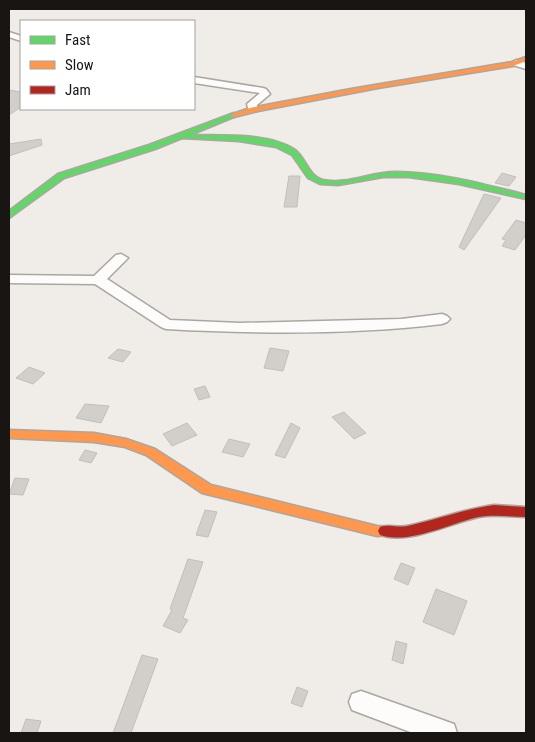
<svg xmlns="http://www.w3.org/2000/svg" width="535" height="742" viewBox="0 0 535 742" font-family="'Roboto Condensed',sans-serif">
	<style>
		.building { fill: #d2cfcb; stroke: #c2beba }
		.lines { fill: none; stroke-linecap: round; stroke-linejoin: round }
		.street-casing { stroke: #aaa7a3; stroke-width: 3 }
		.fast-casing { stroke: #aaa7a3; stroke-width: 3 }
		.slow-casing { stroke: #aaa7a3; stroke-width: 3 }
		.jam-casing { stroke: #aaa7a3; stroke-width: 3 }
		.street { fill: #fdfcfb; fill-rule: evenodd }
		.fast { fill: #63d668; fill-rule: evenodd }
		.slow { fill: #ff974d; fill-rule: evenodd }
		.jam { fill: #b3261e; fill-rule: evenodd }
	</style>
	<rect width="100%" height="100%" fill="#f0ece7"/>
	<path class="building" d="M9,90L21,92V107L9,115Z
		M41,139L42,145L9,156V144Z
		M502,173L516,177L509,186L495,183Z
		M289,176H300L297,207H284Z
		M484,194L501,198L464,250L459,247Z
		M516,220L526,223V235L515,250L502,246L506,240L502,239Z
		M270,348L289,351L283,371L264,368Z
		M118,349L131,352L123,362L108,358Z
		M29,367L45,373L33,384L16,378Z
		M205,386L210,397L199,400L194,389Z
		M85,404L109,406L101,423L76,418Z
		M344,412L366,433L354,439L332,417Z
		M187,423L197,435L172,446L163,434Z
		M291,423L300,428L285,458L275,455Z
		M229,439L250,444L243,457L222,452Z
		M85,450L97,453L91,463L79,460Z
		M15,478L29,479L23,495L9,494Z
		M205,510L217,512L208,537L196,535Z
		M188,559L203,562L183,618L188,620L180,633L163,626L172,610L170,609Z
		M401,563L415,568L408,585L394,579Z
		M436,589L467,601L454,635L423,622Z
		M396,641L407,644L403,664L392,660Z
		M142,655L158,659L131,733H113Z
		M297,687L308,691L302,707L291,703Z
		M26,719L41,721L37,733H21Z"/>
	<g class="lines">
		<defs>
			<path id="street" d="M9,32L21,36V41L9,37Z
				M516,60L526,63V69L513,65L512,63Z
				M194,77L263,88L266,89L270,94L257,105V111H249L247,104L260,93L194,83Z
				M121,254L128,258L107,279L170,320L240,323L401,319L442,314L447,316L450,319L447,322L442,324C351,335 257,334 166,329L161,327L95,284L9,283V275L94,276L116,255Z
				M361,691L454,724L457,733H413L352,710L349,702L352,694Z"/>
			<path id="fast" d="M234,113L236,114V116L190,135C220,136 269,132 295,150C306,158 308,176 323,180C346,185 371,172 395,172C439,172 483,184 526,195V199L459,184L409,177H383L338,185L320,184L308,178L292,155L276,147L239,141L182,138L155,149L64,178L9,218V211L58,174L149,145Z"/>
			<path id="slow" d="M526,57V61L513,66L378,88L258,111L234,117L230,115L250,108L351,89L512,62Z
				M9,430L94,433L126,439L155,449L211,485L377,526L390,527L392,531L390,535L377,536L202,493L146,455L125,447L94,442L9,438Z"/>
			<path id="jam" d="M494,505L526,507V517C511,517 495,514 479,517C450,523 410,545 380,535L378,531L380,527C389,524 398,528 407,526C436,520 464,509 494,505Z"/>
		</defs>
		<use href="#street" class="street-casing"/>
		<use href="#fast" class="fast-casing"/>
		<use href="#slow" class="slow-casing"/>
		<use href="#jam" class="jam-casing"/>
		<use href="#street" class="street"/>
		<use href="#fast" class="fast"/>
		<use href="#slow" class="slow"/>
		<use href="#jam" class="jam"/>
	</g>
	<rect width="535" height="742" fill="none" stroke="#181512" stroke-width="20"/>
	<rect x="20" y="20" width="175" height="90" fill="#ffffff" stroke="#a3a1a0"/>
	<rect x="30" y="36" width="25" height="8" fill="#63d668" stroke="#a3a1a0"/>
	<text x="65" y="45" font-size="15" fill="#181512">Fast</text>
	<rect x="30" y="61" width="25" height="8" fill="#ff974d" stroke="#a3a1a0"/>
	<text x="65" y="70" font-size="15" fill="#181512">Slow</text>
	<rect x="30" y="86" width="25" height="8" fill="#b3261e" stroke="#a3a1a0"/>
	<text x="65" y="95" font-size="15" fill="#181512">Jam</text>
</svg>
